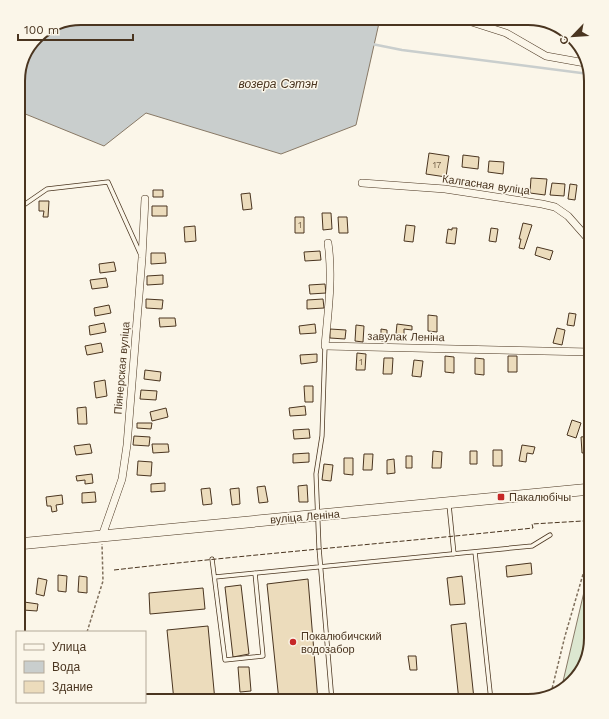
<svg xmlns="http://www.w3.org/2000/svg" width="609" height="719" viewBox="0 0 609 719" font-family="'Work Sans',sans-serif">
	<style>
		.green { fill: #dce7d0; stroke: #887966 }
		.water { fill: #c9cecd; stroke: #887966 }
		.lines { fill: none; stroke-linecap: round; stroke-linejoin: round }
		.stream { stroke: #c9cecd; stroke-width: 2.5 }
		.building { fill: #ecdcbc; stroke: #4a3520 }
		.lane-casing { stroke: #4a3520; stroke-width: 5 }
		.street-casing { stroke: #4a3520; stroke-width: 8 }
		.primary-casing { stroke: #4a3520; stroke-width: 12 }
		.path { stroke: #7f6f5c; stroke-width: 1.5; stroke-dasharray: 3 2; stroke-linecap: butt }
		.lane { stroke: #fbf6e9; stroke-width: 3.5 }
		.street { stroke: #fbf6e9; stroke-width: 7 }
		.primary { stroke: #fbf6e9; stroke-width: 11 }
		.fence { stroke: #4a3520; stroke-width: 1; stroke-dasharray: 5 2; stroke-linecap: butt }
		.poi-dot { fill: #c62828; stroke: #fbf6e9; stroke-width: 1.5 }
		.labels { text-anchor: middle; dominant-baseline: central; stroke-width: 3; stroke-linejoin: round; paint-order: stroke }
		.number-label { font-size: 9px; fill: #725f47 }
		.street-label { font-size: 11px; fill: #4a3520; stroke: #fbf6e9 }
		.poi-label { font-size: 11px; fill: #4a3520; stroke: #fbf6e9; text-anchor: start }
		.water-label { font-size: 12px; font-style: italic; fill: #4a3520; stroke: #fbf6e9 }
		.rim { fill: none; stroke: #4a3520; stroke-width: 2 }
	</style>
	<rect width="100%" height="100%" fill="#fbf6e9"/>
	<path class="green" d="M591,562V638L584,666L566,688L561,690Z"/>
	<path class="water" d="M81,18H378L379,23L356,125L281,154L146,113L104,146L18,111V77L39,34Z"/>
	<g class="lines">
		<path class="stream" d="M372,44L402,50L589,74"/>
	</g>
	<path class="building" d="M429,153L449,156L446,177L426,174Z
		M463,155L479,157L478,169L462,167Z
		M489,161L504,162L503,174L488,172Z
		M531,178L547,179L545,195L530,193Z
		M552,183L565,184L564,196L550,195Z
		M570,184L577,185L575,200L568,199Z
		M153,190H163V197H153Z
		M250,193L252,209L243,210L241,194Z
		M39,201H49L48,217H43L44,211H39Z
		M152,206H167V216H152Z
		M322,213H331L332,229L323,230Z
		M295,217H304V233H295Z
		M338,217H347L348,233H339Z
		M523,223L532,225L524,249L519,248L521,239H519Z
		M406,225L415,226L413,242L404,241Z
		M195,226L196,241L185,242L184,227Z
		M452,228H457L455,244L446,243L448,229L452,230Z
		M491,228L498,229L496,242L489,241Z
		M537,247L553,251L550,260L535,255Z
		M18,249L23,250L21,259L18,258Z
		M320,251L321,260L305,261L304,252Z
		M151,253H165L166,263L151,264Z
		M114,262L116,271L100,273L99,264Z
		M163,275V284L147,285V276Z
		M106,278L108,287L92,289L90,280Z
		M325,284L326,293L310,294L309,285Z
		M146,299L163,300L162,309L146,308Z
		M323,299L324,308L307,309V300Z
		M109,305L111,313L95,316L94,308Z
		M569,313L576,314L574,326L567,325Z
		M428,315L437,316V332L428,331Z
		M159,318H175L176,326L160,327Z
		M104,323L106,332L90,335L89,326Z
		M315,324L316,333L300,334L299,326Z
		M397,324L412,326V330L404,329V335L396,334Z
		M356,325L364,326L363,342L355,341Z
		M557,328L565,330L562,345L553,343Z
		M330,329L346,330L345,339L330,338Z
		M381,329L387,330V341H381Z
		M101,343L103,352L87,355L85,346Z
		M357,353L366,354L365,370H356Z
		M317,354V362L301,364L300,355Z
		M445,356L454,357V373L445,372Z
		M508,356H517V372H508Z
		M384,358H393L392,374H383Z
		M475,358L484,359V375L475,374Z
		M414,360L423,361L421,377L412,376Z
		M145,370L161,372L160,381L144,379Z
		M105,380L107,396L96,398L94,382Z
		M304,386H313V402H305Z
		M141,390L157,391L156,400L140,399Z
		M305,406L306,415L290,416L289,408Z
		M86,407L87,424H78L77,408Z
		M166,408L168,417L152,421L150,412Z
		M572,420L581,423L576,438L567,435Z
		M137,423H152L151,429L137,428Z
		M309,429L310,438L294,439L293,430Z
		M134,436L150,437L149,446L133,445Z
		M590,436L591,452L582,453L581,437Z
		M90,444L92,453L76,455L74,446Z
		M152,444H168L169,452L153,453Z
		M522,445L535,447L533,454L527,453L526,462L519,461Z
		M493,450H502V466H493Z
		M433,451L442,452L441,468H432Z
		M470,451H477V464H470Z
		M309,453V462L293,463V454Z
		M364,454H373L372,470H363Z
		M406,456H412V468H406Z
		M344,458H353V475L344,474Z
		M394,459L395,473L387,474V460Z
		M138,461L152,462L151,476L137,475Z
		M324,464L333,465L331,481L322,480Z
		M92,474L93,483L85,484V480L77,481L76,476Z
		M165,483V491L151,492V484Z
		M307,485L308,502H299L298,486Z
		M265,486L268,502L259,503L257,487Z
		M210,488L212,504L203,505L201,489Z
		M239,488L240,504L232,505L230,489Z
		M95,492L96,502L82,503V493Z
		M18,495H20L22,511H18Z
		M62,495L63,504L56,505L57,511L52,512L51,506H47L46,497Z
		M531,563L532,574L507,577L506,566Z
		M58,575L67,576L66,592L58,591Z
		M79,576L87,577V593L78,592Z
		M462,576L465,604L450,605L447,578Z
		M38,578L47,580L44,596L36,594Z
		M308,579L318,701H279L267,584Z
		M241,585L249,654L233,657L225,587Z
		M203,588L205,609L150,614L149,593Z
		M24,602L38,604L37,611L23,610Z
		M466,623L474,699L459,701L451,625Z
		M208,626L215,701H174L167,630Z
		M408,656H416L417,670H410Z
		M238,667H249L251,691L240,692Z"/>
	<g class="lines">
		<defs>
			<path id="lane" d="M18,209L47,189L108,182L140,253
				M325,346L322,436L316,474L319,548L332,701
				M449,505L454,554
				M475,552L491,701
				M212,559L225,660L263,656L255,573
				M215,577L532,546L550,535"/>
			<path id="street" d="M459,18L506,33L546,56L585,63
				M362,183L445,189L542,204L555,207L568,216L591,242
				M328,243C333,277 328,311 325,346L591,352
				M102,536L122,479L127,445L142,258L145,199"/>
			<path id="primary" d="M18,544L591,489"/>
		</defs>
		<use href="#lane" class="lane-casing"/>
		<use href="#street" class="street-casing"/>
		<use href="#primary" class="primary-casing"/>
		<path class="path" d="M87,632L103,581L102,544
			M551,693L565,636L591,547"/>
		<use href="#lane" class="lane"/>
		<use href="#street" class="street"/>
		<use href="#primary" class="primary"/>
		<path class="fence" d="M585,357H591
			M114,570C253,554 393,543 533,528L532,524L583,521"/>
	</g>
	<g class="poi-dot">
		<rect x="497" y="493" width="8" height="8" rx="2"/>
		<circle cx="293" cy="642" r="4"/>
	</g>
	<g class="labels">
		<g class="number-label">
			<text x="437" y="165">17</text>
			<text x="300" y="225">1</text>
			<text x="361" y="362">1</text>
		</g>
		<g class="street-label">
			<text transform="translate(486 185) rotate(8)">Калгасная вуліца</text>
			<text transform="translate(406 337) rotate(1)">завулак Леніна</text>
			<text transform="translate(122 368) rotate(-85)">Піянерская вуліца</text>
			<text transform="translate(305 517) rotate(-5)">вуліца Леніна</text>
		</g>
		<g class="poi-label">
			<text x="509" y="497">Пакалюбічы</text>
			<text x="301" y="636">Покалюбичский<tspan x="301" dy="13">водозабор</tspan></text>
		</g>
		<g class="water-label">
			<text x="278" y="84">возера Сэтэн</text>
		</g>
	</g>
	<path d="M0 0H609V719H0ZM81 25H528A56 56 0 0 1 584 81V638A56 56 0 0 1 528 694H81A56 56 0 0 1 25 638V81A56 56 0 0 1 81 25Z" fill="#fbf6e9" fill-rule="evenodd"/>
	<path class="rim" d="M81 25H528A56 56 0 0 1 584 81V638A56 56 0 0 1 528 694H81A56 56 0 0 1 25 638V81A56 56 0 0 1 81 25Z"/>
	<rect x="16" y="631" width="130" height="72" fill="#fbf6e9" stroke="#b4a999"/>
	<rect x="24" y="644" width="20" height="6" fill="#fbf6e9" stroke="#b4a999"/>
	<text x="52" y="651" font-size="12" fill="#4a3520">Улица</text>
	<rect x="24" y="661" width="20" height="12" fill="#c9cecd" stroke="#b4a999"/>
	<text x="52" y="671" font-size="12" fill="#4a3520">Вода</text>
	<rect x="24" y="681" width="20" height="12" fill="#ecdcbc" stroke="#b4a999"/>
	<text x="52" y="691" font-size="12" fill="#4a3520">Здание</text>
	<g transform="translate(573 36) rotate(245)" stroke="#fbf6e9" stroke-width="3" paint-order="stroke">
	<path d="M0-3L7 15L0 10L-7 15Z" fill="#4a3520"/>
	<text y="-6" font-size="11" font-weight="bold" text-anchor="middle" fill="#4a3520">С</text>
	</g>
	<path d="M18 34v6h115v-6" fill="none" stroke="#4a3520" stroke-width="2"/>
	<text x="24" y="34" font-size="12" fill="#4a3520" stroke="#fbf6e9" stroke-width="3" paint-order="stroke">100 m</text>
</svg>
